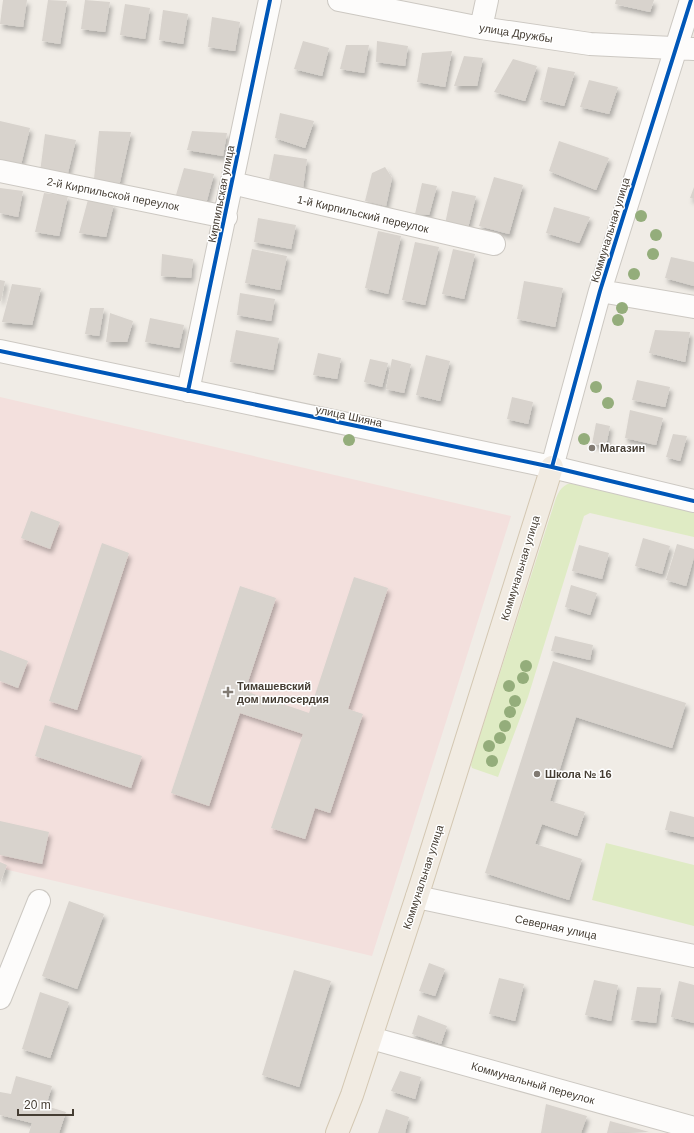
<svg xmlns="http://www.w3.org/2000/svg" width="694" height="1133" viewBox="0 0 694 1133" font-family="Helvetica,sans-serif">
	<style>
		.medical { fill: #f3e0dd }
		.green { fill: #dfebc4 }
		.building { fill: #d8d3cd; filter: url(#shadow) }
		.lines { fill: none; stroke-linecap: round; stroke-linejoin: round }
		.minor-casing { stroke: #ccc8c2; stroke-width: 24 }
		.major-casing { stroke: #d3c7b2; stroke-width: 24 }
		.minor { stroke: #fdfcfb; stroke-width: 22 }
		.major { stroke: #f1ebe2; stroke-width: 22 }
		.cycleway-casing { stroke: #fff; stroke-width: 6 }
		.cycleway { stroke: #0057b8; stroke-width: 4 }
		.tree { fill: #94ad7b }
		.poi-dot { fill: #817a72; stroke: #fff; stroke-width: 1.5 }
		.labels { text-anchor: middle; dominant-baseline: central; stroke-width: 3; stroke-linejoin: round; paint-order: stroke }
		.street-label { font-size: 11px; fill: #453d33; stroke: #fff }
		.poi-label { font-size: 11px; font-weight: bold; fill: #453d33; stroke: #fff; text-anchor: start }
	</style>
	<defs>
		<filter id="shadow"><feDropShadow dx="2.5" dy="4.5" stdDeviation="2" flood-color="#0004"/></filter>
	</defs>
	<rect width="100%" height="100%" fill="#f0ece6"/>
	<path class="medical" d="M0,397L511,516L372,956L0,868Z"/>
	<path class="green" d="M578,482L694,509V537L590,513L584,516L528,697L498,777L472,768L471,765L472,760L556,498C561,486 566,483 578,482Z
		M606,843L694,865V926L592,900Z"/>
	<path class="building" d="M3,0H27L23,27L0,24Z
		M48,0L67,1L60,44L42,41Z
		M85,0L110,2L105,32L81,29Z
		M616,0H654L650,12L615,4Z
		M125,4L150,8L145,39L120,35Z
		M163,10L188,14L183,44L159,40Z
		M212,17L240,22L235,51L208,47Z
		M303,41L329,48L322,76L294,69Z
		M377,41L408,46L405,66L376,62Z
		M346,45H369L364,73L340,69Z
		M452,51L445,87L417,82L422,53Z
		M464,56L483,58L477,86H454Z
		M513,59L537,66L525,101L494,92Z
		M548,67L575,72L564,106L540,100Z
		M589,80L618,87L609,114L580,107Z
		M280,113L314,121L305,148L275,138Z
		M0,121L30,128L21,165L0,161Z
		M99,131L131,132L118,191L94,179Z
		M192,131L227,133L223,156L187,150Z
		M45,134L76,140L67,177L40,172Z
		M559,141L609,158L596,190L549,171Z
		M274,154L307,159L303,188L269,179Z
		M385,167L392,178L386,206L365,201L372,173Z
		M184,168L214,174L206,204L176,195Z
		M494,177L523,185L509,234L479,226Z
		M422,183L437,186L429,215L415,214Z
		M694,187V199L690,198Z
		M0,188L23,191L18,217L0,213Z
		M452,191L476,196L468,228L445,224Z
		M44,193L68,196L59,236L35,232Z
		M89,196L114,204L106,237L79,233Z
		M554,207L590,217L579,243L546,233Z
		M258,218L296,225L291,249L254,242Z
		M378,231L401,236L388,294L365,288Z
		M415,242L439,247L425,305L402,300Z
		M252,249L287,256L280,290L245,283Z
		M453,249L475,254L464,299L442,294Z
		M162,254L193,259L191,278L161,276Z
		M671,257L694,262V286L665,278Z
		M0,280L5,281L1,301H0Z
		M524,281L563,288L555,327L517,319Z
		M12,284L41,288L32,325L2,322Z
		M240,293L275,299L271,321L237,315Z
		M90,308H104L99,336L85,334Z
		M110,313L133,321L127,342H106Z
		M150,318L184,325L179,348L145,342Z
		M236,330L279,338L273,370L230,362Z
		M655,330L690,332L685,362L649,353Z
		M318,353L341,358L337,379L313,375Z
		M426,355L450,361L440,401L416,395Z
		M370,359L388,363L382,387L364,382Z
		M392,359L411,364L404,393L386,389Z
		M637,380L670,387L665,407L632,400Z
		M512,397L533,402L528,424L507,419Z
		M630,410L663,418L656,445L625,438Z
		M596,423L610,426L606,446L592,444Z
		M673,434L687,436L680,461L666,457Z
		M31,511L60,522L50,549L21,538Z
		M643,538L670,546L662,574L635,566Z
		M102,543L129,553L77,710L49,701Z
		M677,544L694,549V557L686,586L666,580Z
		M579,545L609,553L602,579L572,571Z
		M354,577L388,588L348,709L363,714L330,813L315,808L305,839L271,828L303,734L240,713L209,806L171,793L240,586L276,598L245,691L309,713Z
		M571,585L597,593L590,615L565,607Z
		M555,636L593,645L590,660L551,651Z
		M0,650L28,661L18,688L0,681Z
		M553,661L686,703L672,748L576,717L550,801L585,812L577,836L542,824L535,844L582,859L569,900L485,873Z
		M45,725L142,756L131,788L35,756Z
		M670,811L694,817V837L665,830Z
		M0,821L49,832L42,864L0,855Z
		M0,862L7,865L0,883Z
		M69,901L104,914L77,989L42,976Z
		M429,963L445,969L435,996L419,991Z
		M294,970L331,981L299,1087L262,1075Z
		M499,978L524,984L515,1021L489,1014Z
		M594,980L618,985L611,1021L585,1015Z
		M679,981L694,985V1023L671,1017Z
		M637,987L661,988L656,1023L631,1020Z
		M40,992L69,1002L50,1058L22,1049Z
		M418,1015L447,1026L441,1044L412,1034Z
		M400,1071L421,1077L415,1099L391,1091Z
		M16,1076L52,1086L46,1106L66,1112L59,1133H29L32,1123L0,1115V1092L11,1094Z
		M546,1104L587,1116L581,1133H541Z
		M386,1109L409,1117L405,1133H378Z
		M610,1121L649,1132L607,1133Z"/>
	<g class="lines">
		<defs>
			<path id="minor" d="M339,0L481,28L590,44L694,49
				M481,28L487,0
				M0,171L226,217
				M232,183L494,244
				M600,291L694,307
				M0,351L552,467L694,501
				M188,391L270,0
				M552,467L600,291L691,0
				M417,897L694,956
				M0,998L39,901
				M371,1038L694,1128"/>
			<path id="major" d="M337,1133L352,1095L421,884L552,467"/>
		</defs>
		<use href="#minor" class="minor-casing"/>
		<use href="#major" class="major-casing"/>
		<use href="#minor" class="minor"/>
		<use href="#major" class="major"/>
		<defs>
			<path id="cycleway" d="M0,351L552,467L694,501
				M188,391L270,0
				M552,467L600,291L691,0"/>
		</defs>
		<use href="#cycleway" class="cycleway-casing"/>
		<use href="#cycleway" class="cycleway"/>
	</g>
	<g class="tree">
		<circle cx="641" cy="216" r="6"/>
		<circle cx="656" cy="235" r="6"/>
		<circle cx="653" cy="254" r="6"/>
		<circle cx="634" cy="274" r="6"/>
		<circle cx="622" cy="308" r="6"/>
		<circle cx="618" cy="320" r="6"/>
		<circle cx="596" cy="387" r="6"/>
		<circle cx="608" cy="403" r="6"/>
		<circle cx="584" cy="439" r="6"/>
		<circle cx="349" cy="440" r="6"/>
		<circle cx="526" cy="666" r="6"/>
		<circle cx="523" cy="678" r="6"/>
		<circle cx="509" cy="686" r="6"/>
		<circle cx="515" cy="701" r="6"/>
		<circle cx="510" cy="712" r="6"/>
		<circle cx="505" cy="726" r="6"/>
		<circle cx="500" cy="738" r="6"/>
		<circle cx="489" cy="746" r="6"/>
		<circle cx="492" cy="761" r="6"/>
	</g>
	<g class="poi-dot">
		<circle cx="592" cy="448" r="4"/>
		<path d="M226 686h4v4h4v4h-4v4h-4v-4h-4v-4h4z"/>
		<circle cx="537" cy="774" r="4"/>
	</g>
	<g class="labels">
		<g class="street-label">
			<text transform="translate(516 33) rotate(9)">улица Дружбы</text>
			<text transform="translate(113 194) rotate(11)">2-й Кирпильской переулок</text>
			<text transform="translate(221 194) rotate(-79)">Кирпильская улица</text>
			<text transform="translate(363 214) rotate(13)">1-й Кирпильский переулок</text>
			<text transform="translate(610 230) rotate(-73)">Коммунальная улица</text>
			<text transform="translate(349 416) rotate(12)">улица Шияна</text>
			<text transform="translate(520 568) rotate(-73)">Коммунальная улица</text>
			<text transform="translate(423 877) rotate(-72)">Коммунальная улица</text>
			<text transform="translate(556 927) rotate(12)">Северная улица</text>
			<text transform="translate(533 1083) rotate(16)">Коммунальный переулок</text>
		</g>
		<g class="poi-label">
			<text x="600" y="448">Магазин</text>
			<text x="237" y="686">Тимашевский<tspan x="237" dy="13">дом милосердия</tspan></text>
			<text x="545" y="774">Школа № 16</text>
		</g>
	</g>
	<path d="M18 1109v6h55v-6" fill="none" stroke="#453d33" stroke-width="2"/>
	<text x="24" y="1109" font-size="12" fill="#453d33" stroke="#ffffff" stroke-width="3" paint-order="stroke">20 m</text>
</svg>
